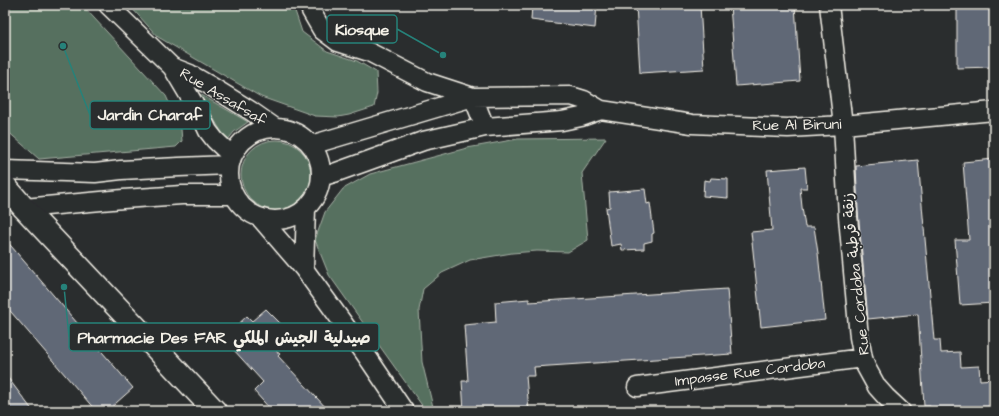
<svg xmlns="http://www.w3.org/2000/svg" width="999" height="416" viewBox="0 0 999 416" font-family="'Architects Daughter','Playpen Sans Arabic',sans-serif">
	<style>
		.green { fill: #56705f; stroke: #a5b0a4 }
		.building { fill: #616776; stroke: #f4f1e8 }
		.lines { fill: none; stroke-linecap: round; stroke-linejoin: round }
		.minor-casing { stroke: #f4f1e8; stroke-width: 21 }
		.secondary-casing { stroke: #f4f1e8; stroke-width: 25 }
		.minor { stroke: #2a2d2e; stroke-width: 18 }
		.secondary { stroke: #2a2d2e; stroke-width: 22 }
		.labels { text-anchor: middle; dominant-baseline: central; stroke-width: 3.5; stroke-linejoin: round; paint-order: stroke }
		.street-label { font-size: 15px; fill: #f4f1e8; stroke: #2a2d2e }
		.leader { fill: none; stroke: #26827a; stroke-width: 1.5 }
		.callout-dot { fill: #26827a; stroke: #2a2d2e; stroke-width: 1.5 }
		.callout { fill: #2a2d2e; stroke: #26827a; stroke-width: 1.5 }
		.callout-label { font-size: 16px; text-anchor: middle; font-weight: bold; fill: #f4f1e8 }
	</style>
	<rect width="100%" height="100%" fill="#2a2d2e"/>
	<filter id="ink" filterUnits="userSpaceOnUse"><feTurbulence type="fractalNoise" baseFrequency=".025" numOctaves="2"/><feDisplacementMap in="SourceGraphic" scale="8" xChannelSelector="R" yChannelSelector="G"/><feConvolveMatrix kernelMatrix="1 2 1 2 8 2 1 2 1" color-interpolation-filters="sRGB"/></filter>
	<g filter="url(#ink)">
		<path class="green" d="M5,5H82L166,96L181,129L182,141L176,147L39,159L5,129Z
			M129,5H293L302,32L327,51L357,61L376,72L377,93L374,107L349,115L338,117L315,116L261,97L158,37Z
			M198,93L248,122L234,132L227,141Z
			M606,138L582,173L588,240L568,252L537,251L512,253L470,260L442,273L423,289L419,310L422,362L434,411H426L361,320L329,275L315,240L325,212L343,189L370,174L467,148L518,139Z
			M241 175a35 35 0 1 1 70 0a35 35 0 1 1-70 0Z"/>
		<path class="building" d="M532,5H597L595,28L531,20Z
			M636,5H700L704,69L640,73Z
			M730,5H795L800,81L736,86Z
			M957,5H994V67L957,68Z
			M994,159V303L960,305L955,240H969L963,162Z
			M918,160L934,340H940L941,353L960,352L961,367L979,366L980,380L994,379V411H931L930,406H924L918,314L868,319L858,211L856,166Z
			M805,167L807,188H800L802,207L805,227H814L818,253L825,320L761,327L751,232L772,230L767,170Z
			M711,178L728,179V198L703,196L704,180L710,181Z
			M645,189L647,204L650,203L654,233L652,234V241L644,243V249L622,250L621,244L611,246L606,208L610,207L609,192Z
			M5,239L133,388L107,411H96L5,305Z
			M727,289L732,354L534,367L535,376H526L529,411H464L462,381H468L464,325L496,322L495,302L529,299V302Z
			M266,309L281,324L278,327L287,337L280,344L282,346L276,351L280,354L278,356L329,411H272L254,391L263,382L232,348L240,341L231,331L247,316L252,321Z
			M5,374L33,411H5Z"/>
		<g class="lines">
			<defs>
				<path id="minor" d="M108,5L172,67L200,114L208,131L215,140L232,156
					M309,5L311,11L322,30L338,42L369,52L427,82L473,97L485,127
					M829,5L843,125L848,217L859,337L863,358L866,367L877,387L886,397L901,411
					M172,67L190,74L209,85L251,111L274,127
					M229 174a46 46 0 1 1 92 0a46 46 0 1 1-92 0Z
					M311,145L473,97L571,96L584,100L601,110L692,124L788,128L843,125L994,111
					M5,170L95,173L121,170L179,167L229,165
					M321,177L334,173L423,141L485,127L562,121L581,117L601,110
					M24,208L123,199L182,195H233
					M261,219L304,269L364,352L404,411
					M304,269L306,209
					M637,387L863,358"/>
				<path id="secondary" d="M5,186L24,208L215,411"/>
			</defs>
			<use href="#minor" class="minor-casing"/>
			<use href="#secondary" class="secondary-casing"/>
			<use href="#minor" class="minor"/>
			<use href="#secondary" class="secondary"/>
		</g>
	</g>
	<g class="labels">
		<g class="street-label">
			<text transform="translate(223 97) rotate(31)">Rue Assafsaf</text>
			<text transform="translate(797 125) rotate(-1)">Rue Al Biruni</text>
			<text transform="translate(856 274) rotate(-96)">Rue Cordoba زنقة قرطبة</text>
			<text transform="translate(750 372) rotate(-7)">Impasse Rue Cordoba</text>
		</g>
	</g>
	<path class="leader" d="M443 55L397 29M63 46L90 115M64 287L69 337"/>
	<g class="callout-dot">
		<circle cx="443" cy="55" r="4"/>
		<circle cx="63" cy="46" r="4"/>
		<circle cx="64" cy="287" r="4"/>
	</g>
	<g class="callout">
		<rect x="327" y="15" width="70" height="28" rx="4"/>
		<rect x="90" y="101" width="120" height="28" rx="4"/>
		<rect x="69" y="323" width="310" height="28" rx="4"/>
	</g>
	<g class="callout-label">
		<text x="362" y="35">Kiosque</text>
		<text x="150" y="120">Jardin Charaf</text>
		<text x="224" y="343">Pharmacie Des FAR صيدلية الجيش الملكي</text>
	</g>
	<rect width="999" height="416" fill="none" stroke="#2a2d2e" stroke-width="20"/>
	<rect x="10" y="10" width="979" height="396" fill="none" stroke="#f4f1e8" stroke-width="1.5" filter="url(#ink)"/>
</svg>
